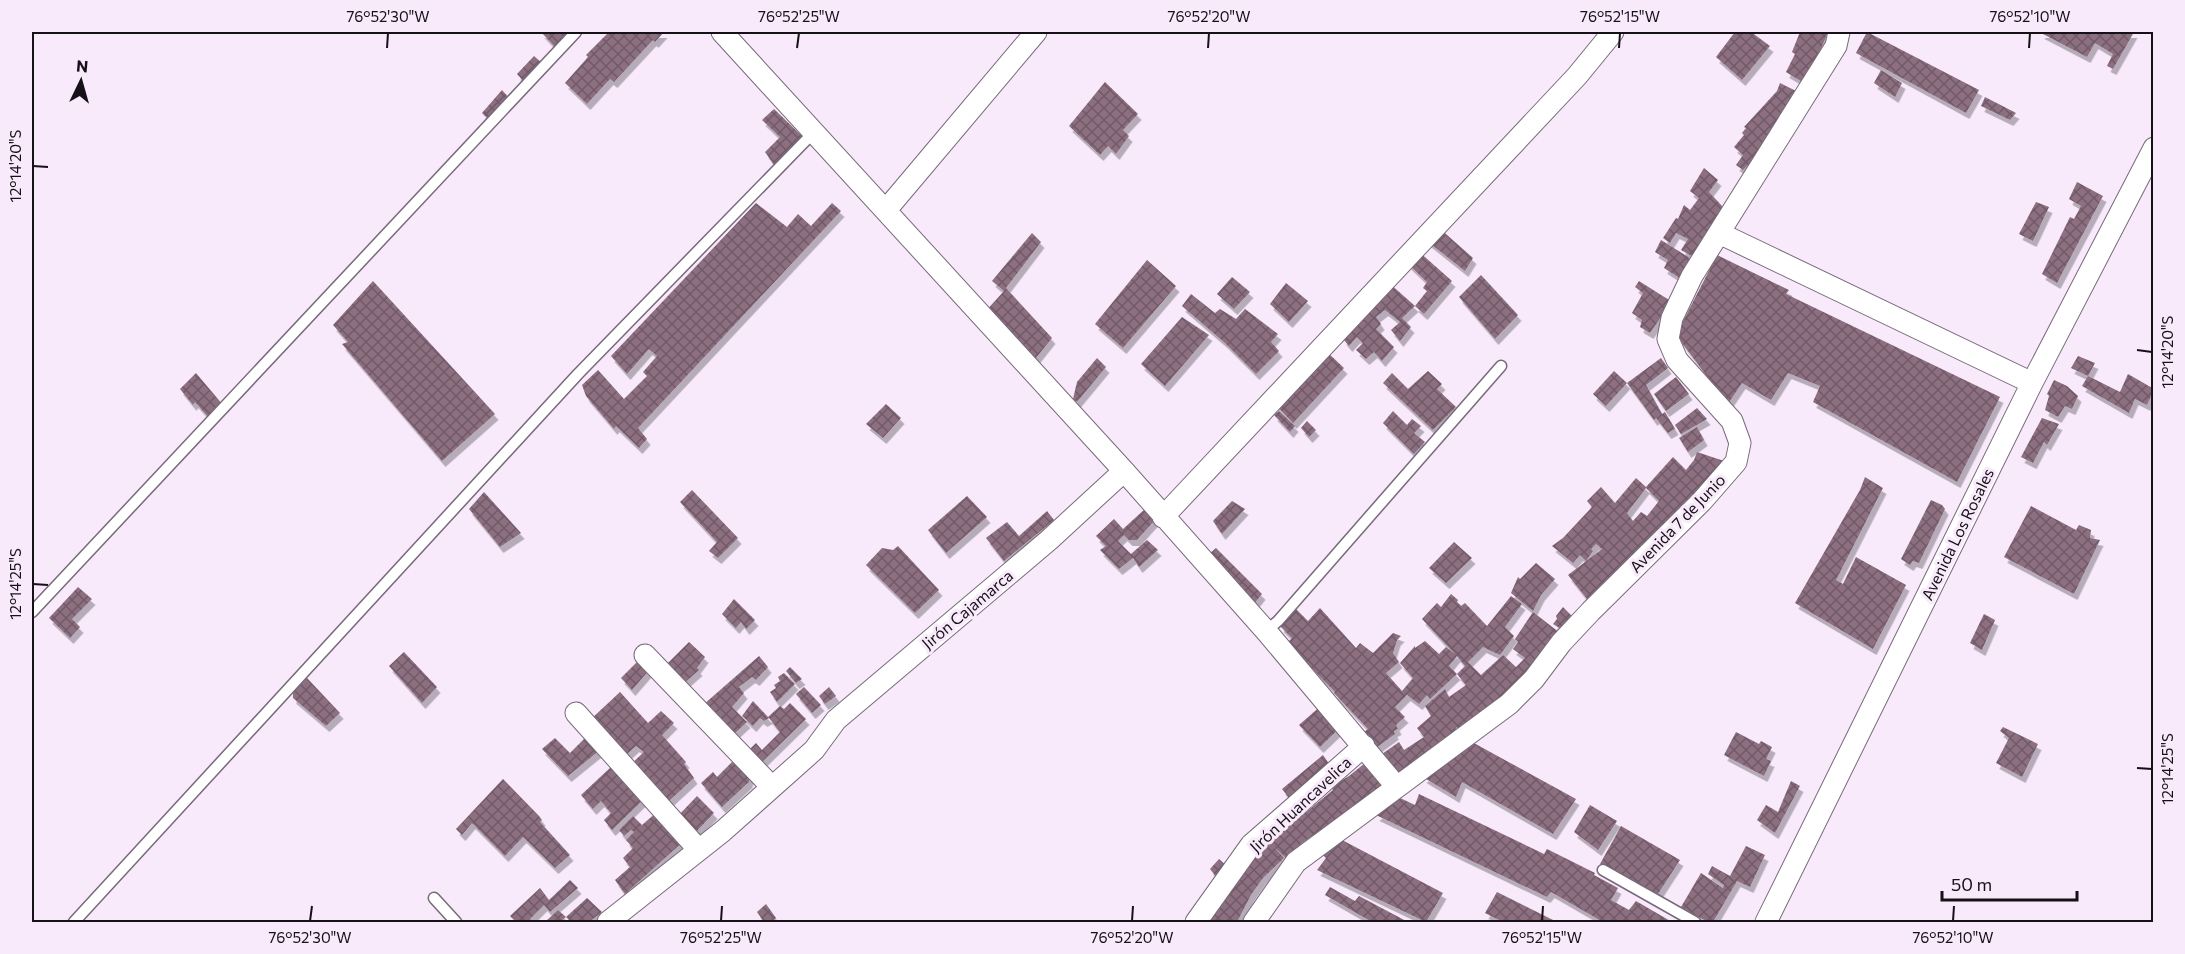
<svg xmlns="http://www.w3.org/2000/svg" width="2185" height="954" viewBox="0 0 2185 954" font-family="Commissioner,sans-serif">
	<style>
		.building { fill: url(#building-cross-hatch); fill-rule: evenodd; filter: url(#shadow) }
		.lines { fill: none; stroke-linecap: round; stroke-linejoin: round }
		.lane-casing { stroke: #776a7a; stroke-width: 13 }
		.street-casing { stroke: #776a7a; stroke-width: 23 }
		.lane { stroke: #fff; stroke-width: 10 }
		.street { stroke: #fff; stroke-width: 21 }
		.ticks { fill: none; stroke: #161117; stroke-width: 2 }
		.labels { text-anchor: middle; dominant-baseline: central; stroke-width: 6; stroke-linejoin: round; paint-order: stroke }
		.street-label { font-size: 16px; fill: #161117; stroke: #f8e9fb }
		.neatline { fill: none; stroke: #161117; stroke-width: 2 }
		.ticks-label { font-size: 15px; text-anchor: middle; fill: #161117 }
	</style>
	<defs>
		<pattern id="building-cross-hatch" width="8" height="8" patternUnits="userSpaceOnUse" patternTransform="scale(1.5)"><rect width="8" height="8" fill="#8c6f80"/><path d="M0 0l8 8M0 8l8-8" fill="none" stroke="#715a68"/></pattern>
		<filter id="shadow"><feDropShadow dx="3.5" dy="6" stdDeviation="0" flood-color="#0004"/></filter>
	</defs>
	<rect width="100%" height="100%" fill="#f8e9fb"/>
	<path class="building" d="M541,32H566L568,34L556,48Z
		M609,32H664L655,42L653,40L614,82L610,79L587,104L565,83L588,57L586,55Z
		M1735,32H1751L1770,46L1742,80L1716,57Z
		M1800,32H1828L1815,63L1804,83L1786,72L1795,54L1792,52Z
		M1867,32L1979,90L1966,113L1856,53Z
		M2042,32H2134L2113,69L2107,66L2113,54L2095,43L2087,57L2041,33Z
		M534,56L543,64L525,83L517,74Z
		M1881,70L1902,83L1895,97L1874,83Z
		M1105,82L1138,114L1123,130L1129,136L1116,154L1108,146L1100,155L1069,126Z
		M1780,83L1802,94L1751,162L1743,170L1736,165L1743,155L1734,147L1744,135L1742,133L1746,128L1744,127L1777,91Z
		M502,90L510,99L490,121L482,113Z
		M1985,97L2016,113L2010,120L1981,106Z
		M774,109L802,136L775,166L765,152L780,137L762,120Z
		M1704,168L1718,180L1709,192L1723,207L1695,258L1681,250L1688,239L1676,233L1670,243L1663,238L1676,218L1678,219L1684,205L1690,210L1699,198L1690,191Z
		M2077,182L2103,196L2057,283L2042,274L2070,217L2074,219L2081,206L2069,199Z
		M2036,202L2049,207L2033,241L2019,234Z
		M756,203L787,227L798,214L811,226L832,203L841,211L638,428L647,439L639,448L616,426L614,429L586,396L582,385L598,370L624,399L647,376L643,372L657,356L649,349L627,374L611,356Z
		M1438,227L1473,258L1465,271L1426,240Z
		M1032,233L1041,242L1006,288L1052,338L1032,363L985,312L1004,291L992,281Z
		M1661,240L1693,260L1681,279L1664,268L1668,260L1655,252Z
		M1417,250L1452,281L1424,314L1415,306L1427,291L1423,288L1427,282L1406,262Z
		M1717,255L1789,290L1786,294L2000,397L1957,482L1813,402L1820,386L1788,373L1771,400L1742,383L1728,404L1676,335Z
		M1147,260L1176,286L1123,348L1095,324Z
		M1481,275L1518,315L1495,339L1459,297Z
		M1232,277L1250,292L1234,309L1217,294Z
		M373,281L495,414L442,461L342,344L348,342L333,325Z
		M1639,281L1669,300L1663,314L1650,333L1640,327L1642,320L1632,313L1643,293L1635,287Z
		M1388,282L1415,306L1402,318L1411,327L1400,341L1391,330L1400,322L1385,310L1376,317L1381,324L1376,329L1394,347L1382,361L1374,352L1366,359L1356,350L1363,343L1357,337L1349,346L1343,339Z
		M1286,283L1308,301L1289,322L1270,304Z
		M1191,294L1215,313L1220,309L1236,319L1245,309L1278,334L1271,342L1279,351L1256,374L1225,343L1182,306Z
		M1182,317L1209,335L1165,386L1141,364Z
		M1325,350L1344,368L1293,423L1275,404Z
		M2078,356L2095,363L2088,376L2071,368Z
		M1097,358L1106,367L1077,402L1073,399L1077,382Z
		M1661,358L1668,368L1646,385L1662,414L1665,412L1675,429L1668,433L1656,418L1654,420L1627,383Z
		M1428,371L1442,384L1437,389L1456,407L1433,430L1383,383L1392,373L1408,389Z
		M1614,371L1627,383L1606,406L1593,394Z
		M196,373L223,405L210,419L195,402L193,405L180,389Z
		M2128,374L2154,389L2147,405L2135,399L2129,413L2082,386L2088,376L2120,392Z
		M1676,377L1689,394L1666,411L1654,394Z
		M2054,380L2067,386L2078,396L2072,409L2065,406L2058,417L2045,410L2049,396L2047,394Z
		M886,404L901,418L883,438L866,424Z
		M1697,408L1707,419L1681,434L1675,425Z
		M1279,411L1295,426L1290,432L1274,415Z
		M1393,411L1407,425L1412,419L1421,426L1414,433L1425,442L1414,454L1383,423Z
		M2042,418L2059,424L2047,445L2044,442L2033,463L2021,457Z
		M1307,421L1316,430L1309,437L1301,428Z
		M1697,427L1704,440L1688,452L1679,438Z
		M1697,452L1727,462L1587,599L1568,575L1602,549L1596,544L1591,549L1593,551L1586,561L1580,555L1573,563L1552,546L1563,538L1592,507L1587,501L1601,487L1615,503L1636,478L1646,487L1673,457L1686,470L1694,460ZM1646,488L1659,501L1647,516L1641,512L1633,521L1627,513Z
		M1865,477L1883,488L1836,580L1843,584L1856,557L1906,585L1873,649L1795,603L1860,490Z
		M692,490L738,538L718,558L709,551L717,542L680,502Z
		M484,492L521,533L500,547L469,509Z
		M967,496L987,517L946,553L928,530Z
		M1931,500L1942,505L1945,509L1919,563L1913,561L1910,565L1901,559Z
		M1232,501L1245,509L1222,534L1213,521Z
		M2031,506L2076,530L2079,525L2091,530L2090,538L2100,540L2074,594L2004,557Z
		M1146,508L1155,520L1137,540H1129L1124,535L1118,541L1131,554L1147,540L1158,550L1139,567L1133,558L1119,569L1100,550L1106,546L1096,536L1114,519L1123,529Z
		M1047,511L1054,520L1004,561L986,538L1007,522L1019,536Z
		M1454,542L1472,558L1446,583L1429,568Z
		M898,546L939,590L915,613L866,565L882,548L893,550Z
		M1216,548L1262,594L1253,605L1208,555Z
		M1536,563L1555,579L1541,595L1533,611L1511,593L1518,577L1520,579Z
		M78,587L92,599L72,619L80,627L70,638L49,618Z
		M1451,594L1458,600L1457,602L1461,606L1465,603L1487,626L1511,596L1522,604L1505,627L1514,636L1500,655L1483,647L1468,662L1481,675L1503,655L1516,667L1525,658L1513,649L1518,642L1515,639L1533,612L1560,633L1519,685L1459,729L1456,727L1455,733L1431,748L1433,750L1396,774L1382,754L1399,742L1404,750L1424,737L1417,728L1431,716L1425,706L1445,689L1449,697L1466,685L1457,674L1465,666L1457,656L1449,666L1457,674L1430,699L1427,695L1419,704L1407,695L1395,707L1405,717L1396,725L1398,729L1394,731L1395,734L1376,748L1364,732L1368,729L1334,693L1335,692L1287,643L1292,638L1280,626L1296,609L1308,621L1320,608L1356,648L1360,643L1373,653L1393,633L1401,636L1397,640L1393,653L1399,662L1386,673L1402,691L1413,678L1400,663L1415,646V648L1425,641L1439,654L1446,647L1455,654L1422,619L1437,603L1441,607Z
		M734,599L755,620L746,629L741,622L736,628L722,614Z
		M1563,607L1574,618L1561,629L1553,624L1557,619L1556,616Z
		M1984,614L1995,620L1982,650L1970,643Z
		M689,642L705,657L697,668L699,670L681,686L663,668Z
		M404,652L437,687L422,703L389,666Z
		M759,656L768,667L756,680L752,677L739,687L744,693L732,707L747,722L733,735L703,705Z
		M641,658L651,668L632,690L621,678Z
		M790,667L802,679L796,683L786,671Z
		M784,673L795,684L777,702L770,692L776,688L774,685L780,681L778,677Z
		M307,678L340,713L326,726L293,698V692Z
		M804,687L821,705L812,713L796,694Z
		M829,687L836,696L825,704L819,696Z
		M620,692L648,723L661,711L674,723L662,735L686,762L684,764L694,778L668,802L630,765L644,752L636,746L625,756L590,720Z
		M753,701L768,717L780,706L784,709L790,703L806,719L761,763L748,751L756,743L762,750L780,732L769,718L764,721L760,718L753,726L742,716Z
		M1323,704L1342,726L1320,747L1299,725Z
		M2003,727L2038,744L2022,777L1996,763L2009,738L2000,731Z
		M1736,732L1759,744L1761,741L1772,747L1766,759L1771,761L1764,776L1724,755Z
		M587,736L600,750L568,776L542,749L555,738L570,753Z
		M1472,742L1576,799L1553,834L1462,782L1456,797L1423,777Z
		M1323,755L1332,768L1290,799L1282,789Z
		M737,757L751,772L749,782L722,807L701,783L713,772L717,777Z
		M1370,759L1386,781L1365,799L1302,843L1286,858L1274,847L1284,858L1263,878L1251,895L1237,922H1206L1257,852L1333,790L1331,787L1349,776Z
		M611,767L643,800L612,830L604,820L611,813L601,801L593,809L581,795Z
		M503,779L539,816L542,820L540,822L570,855L555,868L523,837L505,856L472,823L462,835L456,829Z
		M1791,781L1800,786L1775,833L1757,820L1766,805L1778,812Z
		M1419,794L1544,854L1547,849L1595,873L1594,875L1618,888L1611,900L1629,910L1636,901L1672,922H1603L1551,892L1547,897L1376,815L1398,797L1415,805Z
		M697,796L714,813L697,831L689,832L677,817Z
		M1590,805L1617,821L1598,850L1574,832Z
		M658,811L685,840L625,894L615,880L630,867L623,858L633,848L626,840L634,832L631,830L624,836L619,830L633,816L642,825Z
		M1621,826L1680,860L1658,894L1600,864Z
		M1342,840L1443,893L1426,922L1317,870L1326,858L1323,855Z
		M1746,846L1765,855L1750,887L1737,881L1713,922H1708L1681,907L1701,873L1723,888L1724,885L1708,874L1712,866L1730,876Z
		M1219,859L1228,867L1217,878L1210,869Z
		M570,880L578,888L550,912L544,905L530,919L533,922H516L510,916L540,888L549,900Z
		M1330,887L1355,901L1359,896L1408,922H1372L1325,895Z
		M1497,892L1557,922H1503L1485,913Z
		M587,898L602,912L589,922H571L566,917Z
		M766,904L776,918L771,922H764L757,912Z
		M558,910L566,917L560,922H545Z"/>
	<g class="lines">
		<defs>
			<path id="lane" d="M32,612L576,32
				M1266,631L1278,621L1501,366
				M1603,870L1695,922
				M434,898L456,922
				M74,922L578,374L814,132"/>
			<path id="street" d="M722,32L1124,471L1266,631L1396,786
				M886,210L1036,32
				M1719,233L2032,383
				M1163,517L1577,76L1613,32
				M645,655L772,787
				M576,713L699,850
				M608,922L723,831L814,750L836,720L1049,540L1124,471
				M1196,922L1251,845L1364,746
				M1254,922L1296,862L1509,704L1534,679L1561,643L1591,611L1702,501L1736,462L1740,443L1732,421L1677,360L1668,339L1672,318L1692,276L1836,46L1839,32
				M1766,922L2032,383L2154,148"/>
		</defs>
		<use href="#lane" class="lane-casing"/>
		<use href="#street" class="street-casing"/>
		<use href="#lane" class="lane"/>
		<use href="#street" class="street"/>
	</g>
	<path class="ticks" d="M387,48L388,33M797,48L799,33M1208,48L1209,33M1619,48L1620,33M2029,48L2030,33M33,166L48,167M2137,350L2152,352M33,584L48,585M2137,768L2152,769M310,921L312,906M721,921L722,906M1132,921L1133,906M1542,921L1543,906M1953,921L1954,906"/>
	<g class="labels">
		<g class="street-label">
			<text transform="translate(1677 523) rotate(-46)">Avenida 7 de Junio</text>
			<text transform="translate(1957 534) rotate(-64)">Avenida Los Rosales</text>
			<text transform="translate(967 609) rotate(-40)">Jirón Cajamarca</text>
			<text transform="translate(1300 804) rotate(-43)">Jirón Huancavelica</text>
		</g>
	</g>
	<rect width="2185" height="954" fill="none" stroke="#f8e9fb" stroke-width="66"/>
	<g transform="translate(81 81) rotate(5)" stroke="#f8e9fb" stroke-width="4.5" paint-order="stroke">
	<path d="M0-4.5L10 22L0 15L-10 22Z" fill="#161117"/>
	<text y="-9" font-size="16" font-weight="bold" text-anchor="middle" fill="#161117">N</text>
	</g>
	<path d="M1942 891v9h135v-9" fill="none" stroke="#161117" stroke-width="3"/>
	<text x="1951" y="891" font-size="18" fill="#161117" stroke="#f8e9fb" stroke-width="4.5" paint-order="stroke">50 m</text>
	<rect x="33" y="33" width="2119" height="888" class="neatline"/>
	<g class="ticks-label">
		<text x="388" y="22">76°52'30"W</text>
		<text x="799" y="22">76°52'25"W</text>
		<text x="1209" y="22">76°52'20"W</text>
		<text x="1620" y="22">76°52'15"W</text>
		<text x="2030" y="22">76°52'10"W</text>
		<text transform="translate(16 166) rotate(-90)" y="5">12°14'20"S</text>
		<text transform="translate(2168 352) rotate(-90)" y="5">12°14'20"S</text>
		<text transform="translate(16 584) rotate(-90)" y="5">12°14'25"S</text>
		<text transform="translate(2168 769) rotate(-90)" y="5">12°14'25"S</text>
		<text x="310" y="943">76°52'30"W</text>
		<text x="721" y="943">76°52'25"W</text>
		<text x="1132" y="943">76°52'20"W</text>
		<text x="1542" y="943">76°52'15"W</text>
		<text x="1953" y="943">76°52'10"W</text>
	</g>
</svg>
